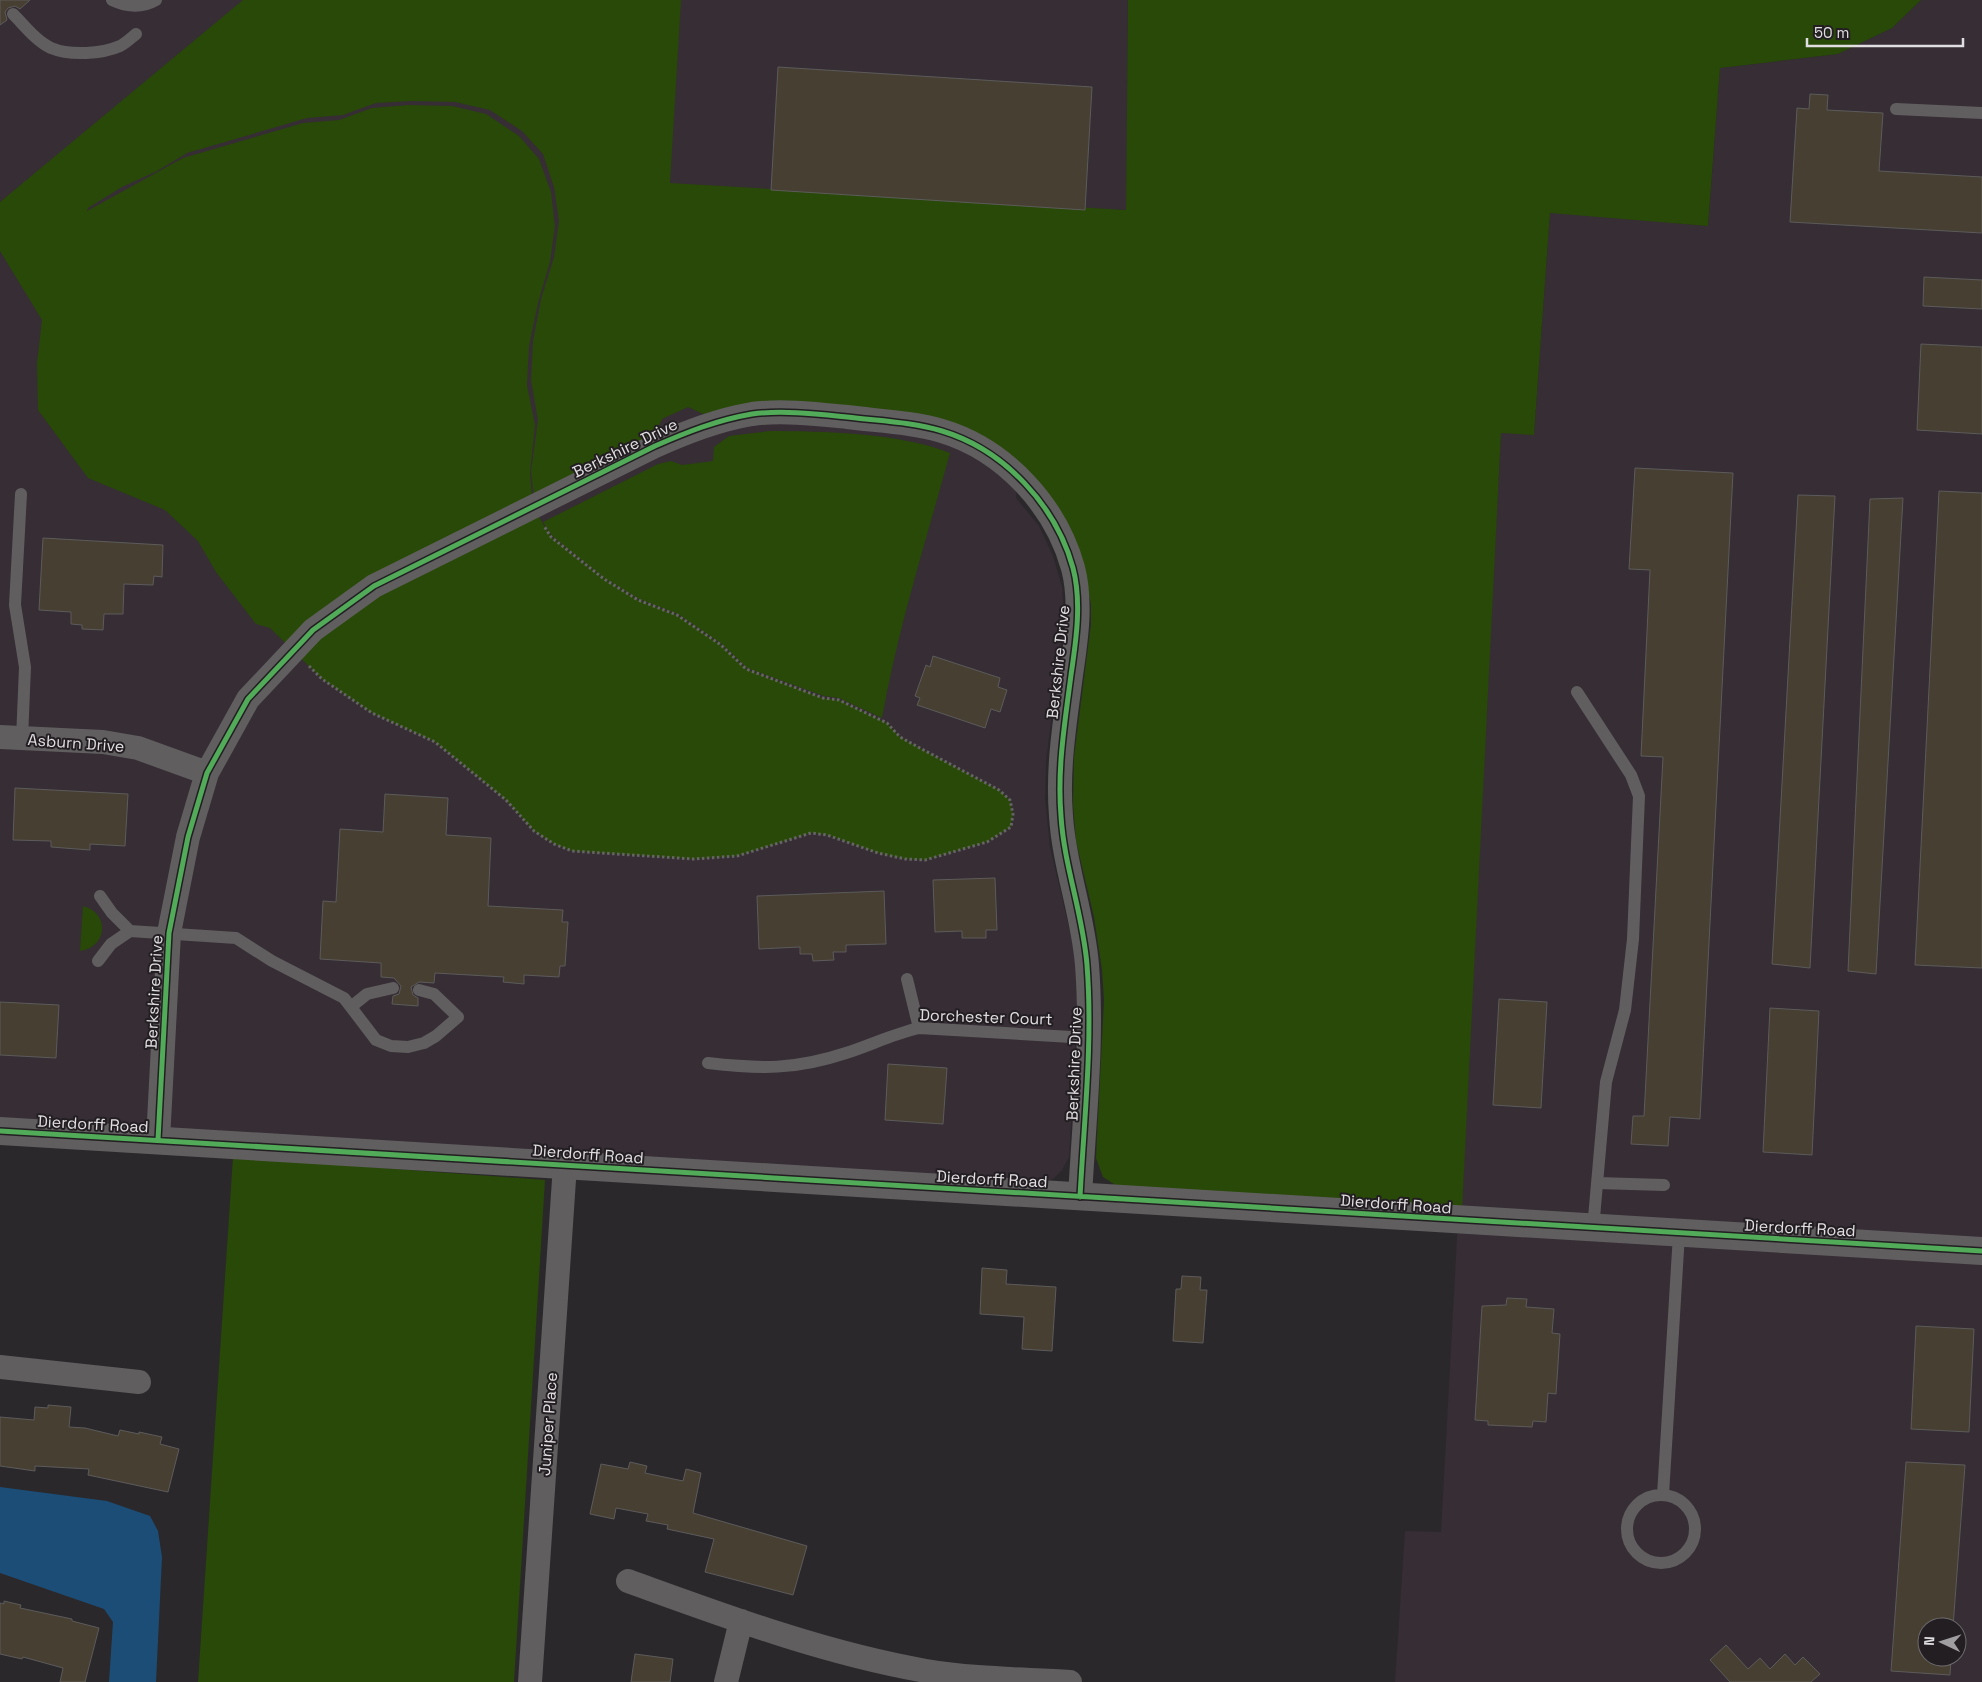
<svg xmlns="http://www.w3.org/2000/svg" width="1982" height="1682" viewBox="0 0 1982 1682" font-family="'Space Grotesk',sans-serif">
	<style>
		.built { fill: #362d35; fill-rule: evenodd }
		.green { fill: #284907 }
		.water { fill: #1c4d76 }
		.building { fill: #483f33; stroke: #5c5b5b }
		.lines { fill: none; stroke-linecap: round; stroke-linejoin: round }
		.path { stroke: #666465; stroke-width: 3; stroke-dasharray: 2.5 2.5; stroke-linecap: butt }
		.service { stroke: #605e5f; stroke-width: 12 }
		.minor { stroke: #605e5f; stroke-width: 24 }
		.tertiary { stroke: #605e5f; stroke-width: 28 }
		.cycleway-casing { stroke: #221e22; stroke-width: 8 }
		.cycleway { stroke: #51ab58; stroke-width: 5 }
		.labels { text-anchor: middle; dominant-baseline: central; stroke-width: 4; stroke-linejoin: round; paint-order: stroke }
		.street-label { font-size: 16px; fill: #e1dee1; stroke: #221e22 }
	</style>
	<rect width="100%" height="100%" fill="#2b282b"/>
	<path class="built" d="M0,0H1128L1127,210L1038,206L1016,498L1039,526L1053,556L1062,587L1064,618L1046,761L1045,799L1050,847L1075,953L1078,1005L1069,1157L1062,1170L1054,1178L1044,1183L0,1120Z
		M1921,0H1982V1682H1395L1405,1531L1441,1532L1501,432L1534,434L1550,212L1708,226L1720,68L1838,54L1892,28ZM1927,1627H1957V1657H1927Z"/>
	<path class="green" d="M243,0H681L670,183L1126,210L1128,0H1921L1892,28L1838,54L1720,68L1708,226L1550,213L1534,435L1501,433L1462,1210L1117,1186L1103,1177L1096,1158L1104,1000L1102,970L1094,917L1076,841L1073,804L1074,757L1091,624V605L1084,566L993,443L738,407L703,414L688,407L662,419L655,433L534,496L531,472L538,420L531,380L533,341L541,299L554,257L559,221L554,187L543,154L522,131L490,110L455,102L412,101L376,103L343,115L307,118L187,153L157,171L122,187L88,208L87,211L183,158L303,123L339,120L372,108L409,105L452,106L486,114L519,136L539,159L551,192L555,226L550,262L538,303L529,346L527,385L535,425L530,473L533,507L551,537L604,579L638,600L677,615L721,645L746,669L823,698L839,700L887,723L900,737L918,747L999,790L1010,800L1013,814L1011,827L987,842L925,860L905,859L878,853L827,835L811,833L737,856L693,859L572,851L554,844L534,831L506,800L435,742L372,713L322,679L270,628L256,624L216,572L198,541L165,510L88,478L38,410L37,363L42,320L0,251V202Z
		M769,431C823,431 901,433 950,453C926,541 898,628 882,718L839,698L824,696L747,668L722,644L678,614L639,599L604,578L552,536L543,522L658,464L671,461L682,465L713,461L714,447L729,436Z
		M83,906C110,913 108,947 80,951Z
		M233,1157L545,1180L514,1682H198Z"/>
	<path class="water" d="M0,1487L107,1501L150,1516L158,1531L162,1557L156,1682H109L113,1622L104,1609L0,1573Z"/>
	<path class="building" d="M0,0H30L20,9L15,6L8,8L5,12L7,20L0,25Z
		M778,67L1092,87L1085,210L771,190Z
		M1810,94L1828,95L1827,110L1883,113L1879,171L1982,177V233L1790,222L1797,108L1809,109Z
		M1924,277L1982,280V309L1923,306Z
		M1921,344L1982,347V434L1917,430Z
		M1635,468L1733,473L1700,1119L1670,1117L1668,1146L1631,1144L1633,1116H1644L1663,757L1641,756L1650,570L1629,569Z
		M1939,491L1982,493V968L1915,965Z
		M1798,495L1835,496L1810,968L1772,964Z
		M1903,498L1876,974L1848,971L1870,499Z
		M43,538L163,545L162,577L154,576L153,585L124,584L123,614H104L103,630L82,629V625L71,624V612L39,610Z
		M933,656L1000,678L998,687L1007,690L1000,712L991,709L985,728L917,705L920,698L915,696L926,665L930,667Z
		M15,788L128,794L125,846L90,844V850L51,847V841L13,840Z
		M385,794L448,798L446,835L491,838L488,906L563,910L562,922H568L565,966H560L559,977L524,975V984L503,982L504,977L435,973L434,983L419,982L411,987L413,995L418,998V1006L392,1004L393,996L399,994L401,986L394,978L381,977V963L320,959L323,901L336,902L340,829L383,832Z
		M995,878L997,930H986V938H962V931L935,932L933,880Z
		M884,891L886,944L846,945V952H833L834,960L813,961L812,954H800V947L759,949L757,896Z
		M1499,999L1547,1002L1541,1108L1493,1105Z
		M0,1002L59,1005L56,1058L0,1055Z
		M1770,1008L1819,1011L1812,1155L1763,1152Z
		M888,1064L947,1068L943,1124L885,1120Z
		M982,1268L1007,1270L1006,1284L1056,1287L1052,1351L1022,1349L1024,1317L980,1314Z
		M1182,1276L1201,1277L1200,1290H1207L1203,1343L1173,1341L1176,1289H1181Z
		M1507,1298L1527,1299L1526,1307L1554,1309L1552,1333L1560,1334L1556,1394L1548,1393L1546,1422L1533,1421L1532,1427L1488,1425V1421L1475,1420L1482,1306L1506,1305Z
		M1916,1326L1974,1329L1969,1432L1911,1429Z
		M48,1405L71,1407L69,1427L85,1428L118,1436L120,1430L139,1434V1432L162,1437L160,1444L179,1449L168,1492L88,1475L89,1469L35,1466V1471L0,1466V1417L34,1420L35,1407L48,1408Z
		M630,1462L647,1466L645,1473L683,1481L686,1469L701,1473L693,1513L807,1546L793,1595L705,1572L714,1539L667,1529L668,1525L646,1521L648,1514L616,1508L614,1519L590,1514L601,1464L628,1469Z
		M1906,1462L1965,1465L1953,1627H1927V1657H1951L1950,1675L1891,1671Z
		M4,1601L21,1605L20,1608L72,1619V1621L99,1628L85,1682H60L63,1668L23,1657L22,1659L0,1654V1603L4,1604Z
		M1726,1645L1748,1669L1760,1658L1770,1669L1785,1654L1795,1665L1803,1657L1820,1674L1811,1682H1730L1710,1660Z
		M635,1654L673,1659L670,1682H631Z"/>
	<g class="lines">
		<path class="path" d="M309,666L322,679L372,713L435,742L506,800L534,831L554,844L572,851L693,859L737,856L811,833L827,835L878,853L905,859L925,860L987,842L1011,827L1013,814L1010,800L999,790L918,747L900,737L887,723L839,700L823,698L746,669L721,645L677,615L638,600L604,579L551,537L544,526"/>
		<path class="service" d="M112,0C127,7 142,8 156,0
			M13,14C25,26 36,41 51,48C70,56 102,54 120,46C126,43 131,38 136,34
			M1896,109L1982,113
			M21,494L15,605L25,667L22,739
			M1577,692L1631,775L1639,796L1633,939L1625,1010L1606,1082L1593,1229
			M130,931L236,938L272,961L344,998L376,1040L391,1046L408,1047L424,1043L436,1036L458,1017L434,994L419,990
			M98,961L111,944L130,931L112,913L100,896
			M907,979L919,1028
			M352,1006L367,994L393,988
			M708,1063C760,1069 795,1070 846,1053C871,1045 893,1034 919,1028L1088,1038
			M1597,1183L1664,1185
			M1663,1495L1679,1234
			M1627 1529a34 34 0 1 1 68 0a34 34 0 1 1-68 0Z"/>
		<path class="minor" d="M0,737L103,742L138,748L207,773
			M158,1140L169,933L188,837L207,773L248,699L313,630L374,586L655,446C687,432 717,420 752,414C782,410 817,414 847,417C879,421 912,422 942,431C1005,450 1056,506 1073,568C1082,602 1076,641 1071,675C1065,722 1057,768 1061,816C1064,866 1083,914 1087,965C1093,1042 1084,1120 1080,1197
			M0,1367L139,1382
			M628,1581C725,1616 823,1653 926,1671C973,1679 1022,1679 1070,1682
			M530,1682L565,1165
			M726,1682L741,1621"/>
		<path class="tertiary" d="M0,1131L1982,1251"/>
		<defs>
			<path id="cycleway" d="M0,1131L1982,1251
				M158,1140L169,933L188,837L207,773L248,699L313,630L374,586L655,446C687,432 717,420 752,414C782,410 817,414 847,417C879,421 912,422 942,431C1005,450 1056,506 1073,568C1082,602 1076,641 1071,675C1065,722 1057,768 1061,816C1064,866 1083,914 1087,965C1093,1042 1084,1120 1080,1197"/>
		</defs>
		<use href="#cycleway" class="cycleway-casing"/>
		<use href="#cycleway" class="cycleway"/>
	</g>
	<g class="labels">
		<g class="street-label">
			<text transform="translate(625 448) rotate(-26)">Berkshire Drive</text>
			<text transform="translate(1058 662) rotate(-84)">Berkshire Drive</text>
			<text transform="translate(76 743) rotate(4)">Asburn Drive</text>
			<text transform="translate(154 992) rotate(-87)">Berkshire Drive</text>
			<text transform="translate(986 1017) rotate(2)">Dorchester Court</text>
			<text transform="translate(1074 1064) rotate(-88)">Berkshire Drive</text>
			<text transform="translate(93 1124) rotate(3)">Dierdorff Road</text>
			<text transform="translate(588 1154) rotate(4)">Dierdorff Road</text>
			<text transform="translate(992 1179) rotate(3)">Dierdorff Road</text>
			<text transform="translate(1396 1204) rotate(4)">Dierdorff Road</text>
			<text transform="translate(1800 1228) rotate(3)">Dierdorff Road</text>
			<text transform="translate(548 1424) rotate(-86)">Juniper Place</text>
		</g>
	</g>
	<g transform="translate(1942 1642) rotate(274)"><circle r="24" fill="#221e22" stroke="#6e6b6e"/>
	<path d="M0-4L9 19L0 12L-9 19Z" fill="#a19ea1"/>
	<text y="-8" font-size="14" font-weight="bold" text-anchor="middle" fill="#e1dee1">N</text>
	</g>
	<path d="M1807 38v8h156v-8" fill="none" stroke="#e1dee1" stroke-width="2.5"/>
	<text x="1814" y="38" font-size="15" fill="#e1dee1" stroke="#221e22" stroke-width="4" paint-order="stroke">50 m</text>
</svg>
